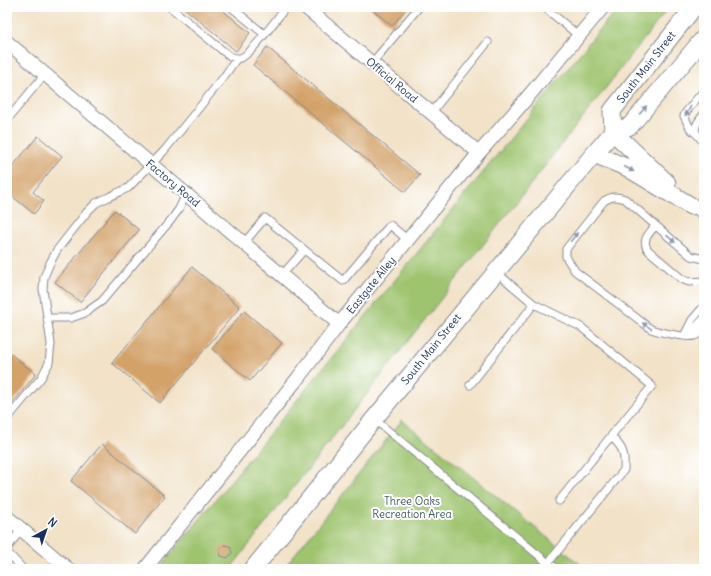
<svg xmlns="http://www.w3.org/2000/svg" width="711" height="576" viewBox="0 0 711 576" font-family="Delius,sans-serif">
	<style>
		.green { fill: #9fc46f; stroke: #5d7a66 }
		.building { fill: #d3a269 }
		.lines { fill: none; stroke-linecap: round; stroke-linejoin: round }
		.service-casing { stroke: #868893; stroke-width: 9 }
		.minor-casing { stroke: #868893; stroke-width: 15 }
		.tertiary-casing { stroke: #868893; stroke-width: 19 }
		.service { stroke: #fff; stroke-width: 7 }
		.minor { stroke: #fff; stroke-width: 13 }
		.tertiary { stroke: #fff; stroke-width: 17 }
		.oneway { fill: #8d97ae }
		.labels { text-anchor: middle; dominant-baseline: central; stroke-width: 4; stroke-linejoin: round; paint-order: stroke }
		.street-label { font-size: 11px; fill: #1b2f5e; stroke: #fff }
		.park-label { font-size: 11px; fill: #435c63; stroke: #fff }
	</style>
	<rect width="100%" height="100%" fill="#fff"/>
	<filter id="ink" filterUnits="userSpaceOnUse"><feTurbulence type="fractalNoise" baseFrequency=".025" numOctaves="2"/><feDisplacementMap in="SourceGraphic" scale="8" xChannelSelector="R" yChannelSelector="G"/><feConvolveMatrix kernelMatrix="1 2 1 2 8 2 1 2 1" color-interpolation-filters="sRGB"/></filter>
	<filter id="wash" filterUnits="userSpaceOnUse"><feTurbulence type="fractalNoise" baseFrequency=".012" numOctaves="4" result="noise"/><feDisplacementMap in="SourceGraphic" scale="16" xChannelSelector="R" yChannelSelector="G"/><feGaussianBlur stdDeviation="0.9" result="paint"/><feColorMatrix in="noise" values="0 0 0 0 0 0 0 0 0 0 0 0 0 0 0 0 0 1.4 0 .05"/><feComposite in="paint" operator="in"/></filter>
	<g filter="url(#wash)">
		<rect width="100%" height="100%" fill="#f2e2c8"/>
		<path class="green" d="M618,7H669L230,569H159Z
			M402,420L586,569H283Z"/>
		<g id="blocks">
			<path class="building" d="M183,7H219L250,33L236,51Z
				M369,7H408L392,26Z
				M267,47L420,175L405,192L253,65Z
				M38,136L62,156L33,192L44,201L34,214L7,192V173Z
				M115,210L139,230L80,302L55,282Z
				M192,267L240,307L160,403L112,363Z
				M244,311L282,343L250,381L212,349Z
				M7,351L36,374L7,410Z
				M102,444L165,496L135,534L71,481Z
				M224,545L230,546L232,553L228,558L221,556L219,550Z"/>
		</g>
	</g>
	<g filter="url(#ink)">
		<use href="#blocks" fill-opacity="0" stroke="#868893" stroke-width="1"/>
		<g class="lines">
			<defs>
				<path id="service" d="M170,7L228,55C232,57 235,59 240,58C250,56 278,17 286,7
					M231,7L264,34
					M544,7L579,36
					M372,63L419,7
					M431,113L488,42
					M704,114C694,126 691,131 704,142
					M7,120L45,74
					M695,133L690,128L684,116L686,112L704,90
					M691,206L704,217
					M655,226C649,234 641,240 648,250L682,279L689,282L704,281
					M244,243L265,218L343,281L390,225L408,240
					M704,259L691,256L625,199C616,196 612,196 604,201L566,249V257L575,271L651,329C660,332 685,338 694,336C699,335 701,331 704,328
					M496,272L534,304L581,327L652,386L611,436C623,448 625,452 624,470L548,563
					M282,275L304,250
					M47,318H71L85,313L102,301L171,220L179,209L186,194
					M684,336L692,320L704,306
					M684,336L693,330L704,318
					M470,385L534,304
					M7,419L41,378L49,363L51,344L43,289L44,277L50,263L57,250L87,212L96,203L128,188L164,151L223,78L237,58
					M374,419L548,563L558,569
					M559,501L611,436
					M7,549L21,529
					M7,552L23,569"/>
				<path id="minor" d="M305,7L479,153
					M7,42L339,324
					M7,517L68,569
					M145,569L298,378L339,324L479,153L521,105L603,7"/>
				<path id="tertiary" d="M613,132L612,111L694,7
					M613,132L667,183
					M594,154L628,168L691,206
					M253,569L374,419L594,154L613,132L630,126L704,38"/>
			</defs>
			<use href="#service" class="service-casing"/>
			<use href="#minor" class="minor-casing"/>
			<use href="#tertiary" class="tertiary-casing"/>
			<use href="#service" class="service"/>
			<use href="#minor" class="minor"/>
			<use href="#tertiary" class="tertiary"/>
		</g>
		<defs><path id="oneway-solid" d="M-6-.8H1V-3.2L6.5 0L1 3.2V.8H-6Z"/></defs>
		<g class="oneway">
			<use href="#oneway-solid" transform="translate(643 110) rotate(-50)"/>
			<use href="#oneway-solid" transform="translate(688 111) rotate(121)"/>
			<use href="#oneway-solid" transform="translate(629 169) rotate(28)"/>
			<use href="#oneway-solid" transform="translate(574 237) rotate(-51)"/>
			<use href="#oneway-solid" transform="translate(671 239) rotate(41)"/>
			<use href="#oneway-solid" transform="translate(647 326) rotate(-146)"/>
		</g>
	</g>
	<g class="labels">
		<g class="street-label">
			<text transform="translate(646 67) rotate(-52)">South Main Street</text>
			<text transform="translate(392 80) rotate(40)">Official Road</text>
			<text transform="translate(173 183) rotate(40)">Factory Road</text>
			<text transform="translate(371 285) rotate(-51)">Eastgate Alley</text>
			<text transform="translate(431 349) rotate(-51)">South Main Street</text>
		</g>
		<g class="park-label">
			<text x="412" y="501">Three Oaks<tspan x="412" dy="13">Recreation Area</tspan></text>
		</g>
	</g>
	<rect width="711" height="576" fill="none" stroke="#fff" stroke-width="24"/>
	<g transform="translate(46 530) rotate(40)" stroke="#ffffff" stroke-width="3" paint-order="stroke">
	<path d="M0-3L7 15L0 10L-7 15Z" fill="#1b2f5e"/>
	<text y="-6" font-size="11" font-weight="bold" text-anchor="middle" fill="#1b2f5e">N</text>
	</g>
</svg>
